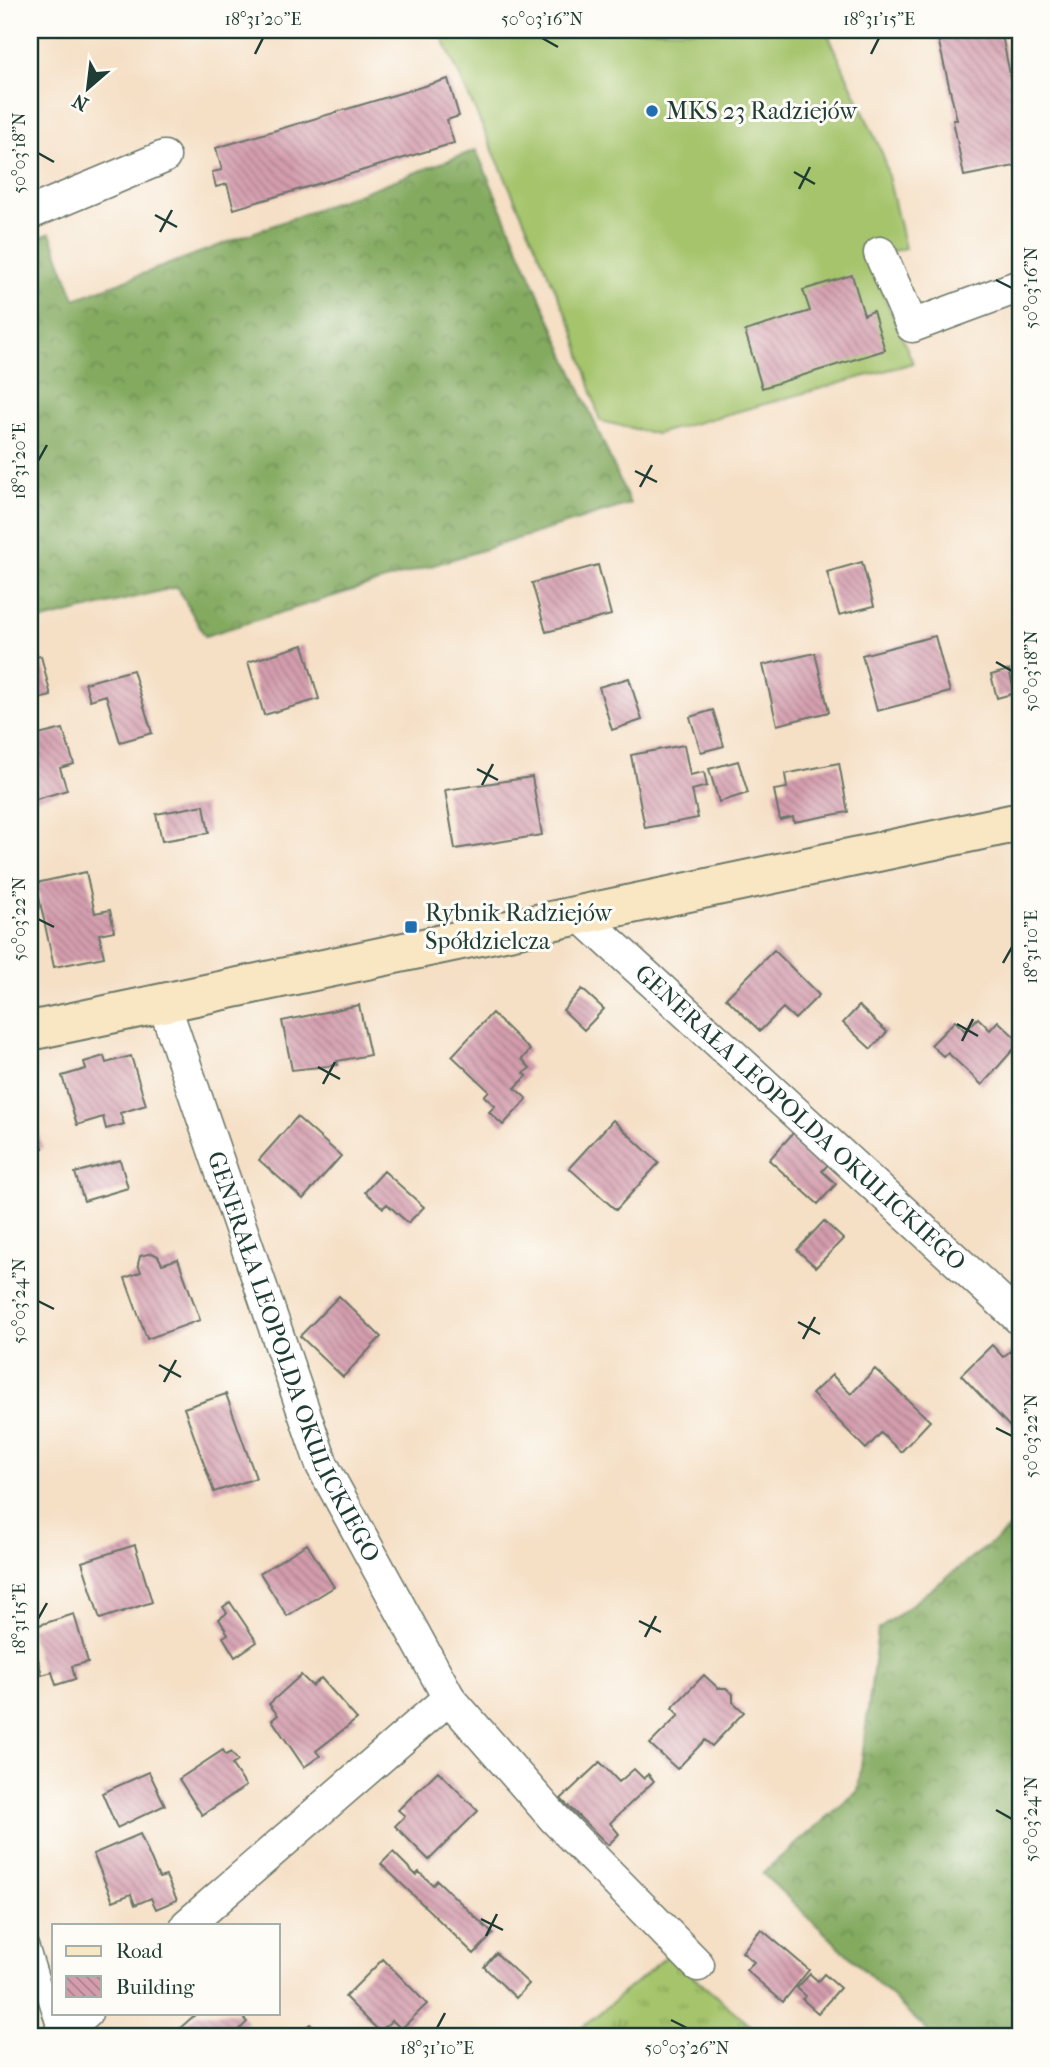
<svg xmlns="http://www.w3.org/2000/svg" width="1050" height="2067" viewBox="0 0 1050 2067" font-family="'IM FELL French Canon',serif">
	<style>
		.grass { fill: url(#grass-tufts); stroke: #628050; stroke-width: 2 }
		.forest { fill: url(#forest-crowns); stroke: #52744a; stroke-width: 2 }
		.pitch { fill: #a5c46c; stroke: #628050; stroke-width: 2 }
		.building { fill: url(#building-back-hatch) }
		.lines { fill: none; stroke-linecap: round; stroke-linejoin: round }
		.lane-casing { stroke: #6a7667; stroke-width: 19 }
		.street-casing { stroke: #6a7667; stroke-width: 35 }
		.secondary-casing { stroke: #6a7667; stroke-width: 42 }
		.lane { stroke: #fff; stroke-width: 16 }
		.street { stroke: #fff; stroke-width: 32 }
		.secondary { stroke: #f9e7c3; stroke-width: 38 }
		.ticks { fill: none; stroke: #1f3d34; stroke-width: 2.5 }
		.poi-dot { fill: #1f6fb2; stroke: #fdfcf7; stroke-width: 2.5 }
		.labels { text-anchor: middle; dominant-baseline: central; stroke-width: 6; stroke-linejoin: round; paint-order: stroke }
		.poi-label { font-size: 24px; fill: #1f3d34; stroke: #fdfcf7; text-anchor: start }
		.street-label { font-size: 24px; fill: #1f3d34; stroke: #fdfcf7 }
		.neatline { fill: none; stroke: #1f3d34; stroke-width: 2.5 }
		.ticks-label { font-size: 18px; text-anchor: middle; fill: #1f3d34 }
	</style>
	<defs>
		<pattern id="grass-tufts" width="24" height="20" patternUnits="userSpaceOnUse" patternTransform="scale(1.75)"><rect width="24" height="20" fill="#a5c46c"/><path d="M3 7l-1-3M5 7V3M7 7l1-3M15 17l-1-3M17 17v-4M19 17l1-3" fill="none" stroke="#86a05a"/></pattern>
		<pattern id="forest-crowns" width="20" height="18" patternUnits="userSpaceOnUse" patternTransform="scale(1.75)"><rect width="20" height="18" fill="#84aa60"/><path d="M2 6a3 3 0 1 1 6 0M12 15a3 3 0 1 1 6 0" fill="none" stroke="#6b8c50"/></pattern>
		<pattern id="building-back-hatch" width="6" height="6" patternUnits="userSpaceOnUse" patternTransform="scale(1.75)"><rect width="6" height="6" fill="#d49dae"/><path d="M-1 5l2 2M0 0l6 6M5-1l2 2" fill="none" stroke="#ab818e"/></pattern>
	</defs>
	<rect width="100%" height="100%" fill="#fdfcf7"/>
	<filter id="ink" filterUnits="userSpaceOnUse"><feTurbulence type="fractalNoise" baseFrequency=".0143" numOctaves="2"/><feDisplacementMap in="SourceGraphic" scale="14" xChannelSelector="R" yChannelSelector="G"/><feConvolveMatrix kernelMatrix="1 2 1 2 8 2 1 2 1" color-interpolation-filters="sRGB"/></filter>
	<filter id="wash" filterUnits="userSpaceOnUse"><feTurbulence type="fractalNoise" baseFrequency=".00686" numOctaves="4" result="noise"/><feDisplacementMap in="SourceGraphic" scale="28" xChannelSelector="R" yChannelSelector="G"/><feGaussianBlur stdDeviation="1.57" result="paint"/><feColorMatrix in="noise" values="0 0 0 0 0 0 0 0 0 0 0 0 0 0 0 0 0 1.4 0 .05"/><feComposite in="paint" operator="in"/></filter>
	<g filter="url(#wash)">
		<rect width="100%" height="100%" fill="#f5dfc5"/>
		<path class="grass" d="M668,1955L764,2037H571Z"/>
		<path class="forest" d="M476,150L630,504L205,636L177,587L30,623V242L50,233L75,299Z
			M1020,1521V2037H934L762,1873L858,1791L878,1630Z"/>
		<path class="pitch" d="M439,30H826L883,155L905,248L868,258L913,363L656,434L600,421L574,331Z"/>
		<g id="blocks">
			<path class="building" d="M936,30H1001L1020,124V165L964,176L953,120H957Z
				M448,79L459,116L447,120L454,143L234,209L227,184L216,187L212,172L222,170L216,148Z
				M852,275L864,315L873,311L885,350L762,388L745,331L810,311L803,290Z
				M862,562L874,606L839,615L827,572Z
				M598,565L611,615L546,632L532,583Z
				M935,636L950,692L877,711L862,655Z
				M303,645L319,699L264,715L248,662Z
				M815,653L829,712L777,725L763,665Z
				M41,656L51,696L30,701V658Z
				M133,670L152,733L120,742L106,695L90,700L85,683Z
				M1009,670L1015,693L997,698L991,675Z
				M629,678L642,720L612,730L599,687Z
				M713,710L724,746L701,752L690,717Z
				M63,729L74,764L60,768L67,790L30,801V737Z
				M684,745L690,775L704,772L707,786L692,790L698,818L645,828L631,755Z
				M738,761L748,793L719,802L709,769Z
				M839,763L848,812L794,822L793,817L780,820L774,790L787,788L785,774Z
				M532,777L542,835L455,849L445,790Z
				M204,805L209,833L162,841L156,814Z
				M86,872L95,913L110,910L114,931L99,934L104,957L54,967L36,883Z
				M774,950L819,995L795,1019L783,1008L760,1031L726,998Z
				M582,989L604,1009L584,1030L563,1010Z
				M359,1005L370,1055L337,1061L338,1065L292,1070L282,1021Z
				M859,1006L887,1032L871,1049L843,1023Z
				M492,1013L530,1050L522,1059L530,1068L524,1073L527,1076L515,1088L527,1099L503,1125L489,1112L495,1106L484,1096L489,1091L452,1056Z
				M978,1018L990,1030L998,1021L1020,1042L982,1085L948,1053L944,1057L931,1045L955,1021L965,1031Z
				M104,1056L106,1063L131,1056L146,1105L120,1113L124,1124L106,1129L103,1117L77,1125L62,1076L86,1069L84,1062Z
				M30,1106L43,1148L33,1151L38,1170L30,1173Z
				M297,1117L341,1156L303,1199L259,1160Z
				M613,1120L659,1163L616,1210L569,1168Z
				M802,1123L837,1155L822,1171L836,1184L818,1204L769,1160Z
				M120,1160L128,1188L84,1201L75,1173Z
				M384,1171L424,1207L408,1223L387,1204L383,1208L365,1192Z
				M824,1221L843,1239L816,1267L797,1250Z
				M152,1253L158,1256L162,1264L178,1259L200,1320L147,1339L125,1278L141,1272L138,1264L140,1256Z
				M339,1296L381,1337L343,1377L300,1336Z
				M992,1345L1003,1357L1010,1351L1020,1361V1416L1010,1427L961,1375Z
				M875,1369L930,1421L901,1452L881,1433L866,1449L812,1394L832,1375L851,1394Z
				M226,1394L256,1478L214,1492L184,1408Z
				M307,1544L334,1587L287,1616L260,1573Z
				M135,1545L152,1602L100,1619L82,1562Z
				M230,1602L257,1642L235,1657L223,1637L228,1634L219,1619L227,1613L223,1607Z
				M74,1614L88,1662L72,1666L75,1679L56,1685L52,1672L42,1675L30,1628Z
				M301,1675L312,1686L321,1678L357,1719L316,1751L320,1756L304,1767L272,1720L278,1715L269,1704Z
				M704,1675L718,1688H726L733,1694V1702L744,1712L712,1746L705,1740L677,1769L650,1744L679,1715L672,1708Z
				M223,1750L226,1755L231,1752L238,1761L232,1765L246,1786L202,1815L179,1779Z
				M600,1762L619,1782L634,1769L644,1779L648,1774L654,1781L610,1823L619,1834L608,1845L561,1799Z
				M438,1771L478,1811L429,1860L395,1826L405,1816L398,1810Z
				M149,1772L165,1805L117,1828L102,1793Z
				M140,1834L159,1878L166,1876L177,1900L156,1909L151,1898L135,1905L131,1894L113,1901L93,1854Z
				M393,1852L416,1875L419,1872L433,1885L437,1880L493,1934L474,1954L381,1864Z
				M761,1929L809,1970L783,2002L746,1970L754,1962L742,1952Z
				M496,1953L529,1984L516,1998L484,1967Z
				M383,1959L427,2004L401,2029L392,2020L380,2032L345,1997Z
				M810,1974L818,1981L824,1974L840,1988L818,2013L802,1999L806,1996L797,1988Z
				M197,2013H239L247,2022L240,2029L247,2037H170Z
				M310,2024L322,2037H294Z"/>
		</g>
	</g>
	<g filter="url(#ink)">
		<use href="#blocks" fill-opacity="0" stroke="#6a7667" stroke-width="2"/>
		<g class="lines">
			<defs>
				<path id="lane" d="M30,1945L58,2036"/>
				<g id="street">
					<path d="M30,213L164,157"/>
					<path d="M880,253L912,326L1020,286"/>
					<path id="s1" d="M581,916L1020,1319"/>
					<path id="s2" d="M164,1004L322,1465L449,1698L554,1818L698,1965"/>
					<path d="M187,1925L449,1698"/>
					<path d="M57,2037L86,2013"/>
				</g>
				<path id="secondary" d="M30,1031L1020,822"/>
			</defs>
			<use href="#lane" class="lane-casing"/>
			<use href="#street" class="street-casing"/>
			<use href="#secondary" class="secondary-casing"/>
			<use href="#lane" class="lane"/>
			<use href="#street" class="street"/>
			<use href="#secondary" class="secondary"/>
		</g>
	</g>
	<path class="ticks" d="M542,38L558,47M255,54L263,38M871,54L879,38M38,153L54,162M794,172L815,184M799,189L810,167M155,215L177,227M160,232L172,210M996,280L1012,288M38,461L47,445M635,471L657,482M640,487L652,465M996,662L1012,671M477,769L498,780M482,785L493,764M38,919L54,927M1003,963L1012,947M957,1024L978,1036M962,1041L973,1019M318,1067L340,1079M323,1084L335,1062M38,1301L54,1309M798,1322L820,1334M803,1339L815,1317M159,1365L181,1377M164,1382L176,1360M996,1428L1012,1436M38,1619L47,1603M639,1621L661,1632M645,1637L656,1616M996,1810L1012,1819M481,1919L503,1930M486,1936L497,1914M671,2020L687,2028M437,2028L445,2013"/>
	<g class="poi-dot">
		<circle cx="652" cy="111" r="7"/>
		<rect x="404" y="920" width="14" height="14" rx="3.5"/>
	</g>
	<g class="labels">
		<g class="poi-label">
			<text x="666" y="111">MKS 23 Radziejów</text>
			<text x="425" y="913">Rybnik Radziejów<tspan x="425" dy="28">Spółdzielcza</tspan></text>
		</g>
		<g class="street-label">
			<text stroke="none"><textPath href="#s1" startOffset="298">GENERAŁA LEOPOLDA OKULICKIEGO</textPath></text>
			<text stroke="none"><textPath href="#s2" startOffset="376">GENERAŁA LEOPOLDA OKULICKIEGO</textPath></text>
		</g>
	</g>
	<rect width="1050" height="2067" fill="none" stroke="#fdfcf7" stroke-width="77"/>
	<rect x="52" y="1924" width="228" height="91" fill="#fdfcf7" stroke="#a4b0a9" stroke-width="2"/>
	<rect x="66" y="1946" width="35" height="10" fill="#f9e7c3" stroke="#a4b0a9" stroke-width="2"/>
	<text x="116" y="1958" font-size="21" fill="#1f3d34">Road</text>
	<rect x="66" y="1976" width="35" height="21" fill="url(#building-back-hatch)" stroke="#a4b0a9" stroke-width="2"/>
	<text x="116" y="1994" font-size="21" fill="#1f3d34">Building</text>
	<g transform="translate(88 88) rotate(208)" stroke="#fdfcf7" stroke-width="5" paint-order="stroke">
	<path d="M0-5L12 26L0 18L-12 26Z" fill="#1f3d34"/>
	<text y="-10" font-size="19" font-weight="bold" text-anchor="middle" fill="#1f3d34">N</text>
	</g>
	<rect x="38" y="38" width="974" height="1990" class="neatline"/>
	<g class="ticks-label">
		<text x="263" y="25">18°31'20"E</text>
		<text x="542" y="25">50°03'16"N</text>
		<text x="879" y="25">18°31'15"E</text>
		<text transform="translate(19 153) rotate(-90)" y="6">50°03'18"N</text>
		<text transform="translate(1031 288) rotate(-90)" y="6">50°03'16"N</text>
		<text transform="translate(19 461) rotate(-90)" y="6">18°31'20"E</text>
		<text transform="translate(1031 671) rotate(-90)" y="6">50°03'18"N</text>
		<text transform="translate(19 919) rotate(-90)" y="6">50°03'22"N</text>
		<text transform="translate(1031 947) rotate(-90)" y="6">18°31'10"E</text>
		<text transform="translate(19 1301) rotate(-90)" y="6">50°03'24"N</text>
		<text transform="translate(1031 1436) rotate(-90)" y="6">50°03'22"N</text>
		<text transform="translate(19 1619) rotate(-90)" y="6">18°31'15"E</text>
		<text transform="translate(1031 1819) rotate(-90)" y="6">50°03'24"N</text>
		<text x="437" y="2054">18°31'10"E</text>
		<text x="687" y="2054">50°03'26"N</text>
	</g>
</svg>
